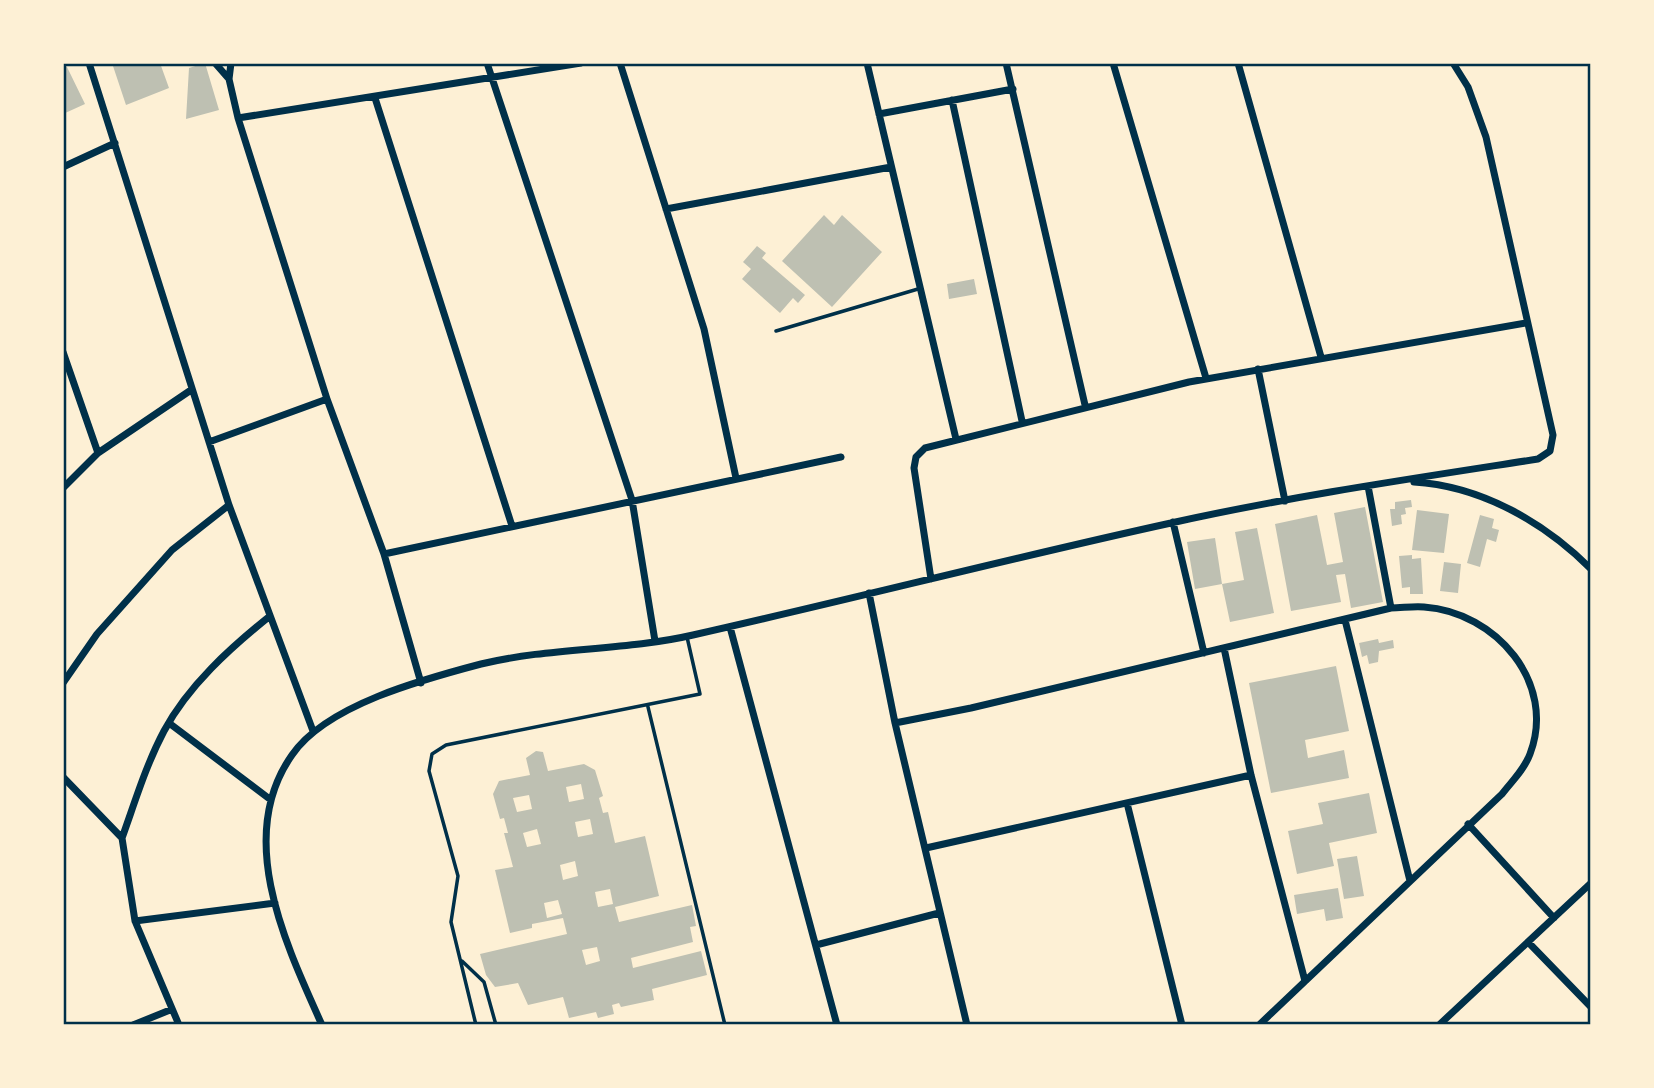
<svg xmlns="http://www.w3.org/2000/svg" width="1654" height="1088" viewBox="0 0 1654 1088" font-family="Cabin,sans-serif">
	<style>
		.building { fill: #bec0b2; fill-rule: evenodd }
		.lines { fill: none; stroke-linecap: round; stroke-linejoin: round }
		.service { stroke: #003049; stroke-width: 3.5 }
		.minor { stroke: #003049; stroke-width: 7 }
		.neatline { fill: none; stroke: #003049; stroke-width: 2.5 }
	</style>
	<rect width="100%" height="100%" fill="#fdf0d5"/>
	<path class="building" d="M112,63H160L169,88L126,105Z
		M205,63L219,110L186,119L189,68Z
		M67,67L85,104L63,114V68Z
		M824,215L834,225L842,215L882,252L832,307L782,261Z
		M757,246L766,253L762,258L805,295L798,303L793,298L780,313L742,279L751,269L743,262Z
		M974,279L977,294L949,299L947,284Z
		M1411,500L1412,507L1405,508L1406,514L1401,515L1402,524L1392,526L1390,509H1395V502Z
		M1365,507L1383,602L1351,608L1345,574L1336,575L1341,602L1291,611L1275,524L1317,515L1327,565L1343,562L1334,513Z
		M1417,510L1449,514L1444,553L1412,550Z
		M1480,515L1494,519L1492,528L1499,530L1496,542L1487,539L1480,567L1467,563Z
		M1257,528L1274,613L1230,622L1222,584L1244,580L1235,532Z
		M1215,538L1222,584L1195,589L1187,542Z
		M1412,555V559L1421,558L1423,594H1410V587L1402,588L1399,556Z
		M1444,562L1461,564L1458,593L1440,591Z
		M1378,639L1379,643L1393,640L1394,648L1379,651L1378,662L1369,664L1367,655L1362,657L1359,643Z
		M1336,666L1349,731L1305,740L1308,758L1344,750L1349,778L1271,793L1249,683Z
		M536,751L543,752L548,771L584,764L595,770L603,796L599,798L603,813L608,812L615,843L645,836L659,896L615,907L619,922L692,905L696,926L690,927L693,942L631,958L633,968L701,951L707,975L652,989L654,1000L621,1007L619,1003L612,1005L614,1014L598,1018L596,1012L569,1018L563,997L528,1005L518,983L495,987L486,975L480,954L567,934L563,918L532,924V928L510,933L495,870L513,867L504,833H508L504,818L500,819L493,794L499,781L530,775L526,758ZM581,784L584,799L569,802L566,787ZM529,795L532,809L517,812L513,798ZM590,819L593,834L578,837L575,822ZM537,829L541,844L527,847L523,833ZM575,861L578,876L563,880L560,865ZM610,889L613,904L598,907L595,892ZM558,900L562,914L547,918L544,903ZM597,947L600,961L586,965L582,950Z
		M1369,793L1377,833L1329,843L1334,866L1297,874L1288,831L1323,824L1318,803Z
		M1357,856L1364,896L1344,899L1337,859Z
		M1338,888L1343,918L1326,921L1324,909L1297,914L1294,895Z"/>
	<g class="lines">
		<path class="service" d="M776,331L918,289
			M648,707L725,1025
			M462,961L484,982L496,1025
			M476,1025L451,922L458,876L429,771L432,754L446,745L700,694L687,637"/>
		<path class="minor" d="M89,63L229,505L313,731
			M215,63L229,79
			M231,63L229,79L238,118L327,399L384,554L421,683
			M487,63L632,500L655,641
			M620,63L704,329L736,478
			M867,63L956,439
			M1006,63L1085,405
			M1113,63L1206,378
			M1238,63L1321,357
			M375,98L512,526
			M952,100L1022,421
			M879,114L1013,89
			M238,118L581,63
			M63,167L115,143
			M666,209L891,167
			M63,352L98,453
			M1258,369L1285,501
			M209,442L327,399
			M1414,482C1481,486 1544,522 1591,569
			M63,488L98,453L191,390
			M1173,522L1204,653
			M384,554L841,457
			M931,579L914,468L916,457L925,448L1189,382L1526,323
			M869,593L895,723L967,1025
			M1345,620L1410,881
			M730,627L837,1025
			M1224,648L1251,775L1305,981
			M63,683L97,634L172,550L229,505
			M169,723L271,800
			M895,723L971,708L1391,608
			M63,777L122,838L135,921L179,1025
			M1127,803L1182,1025
			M1468,824L1554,918
			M122,838C135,802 146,765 164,731C188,686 230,648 270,616
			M926,848L1251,775
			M135,921L275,903
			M1528,942L1591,1007
			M816,945L939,913
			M133,1025L170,1010
			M322,1025C286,945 234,837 292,755C326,705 424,679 481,664C551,647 624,651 693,635C853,599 1011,558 1171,523C1292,496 1416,478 1538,459L1550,451L1553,435L1486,137L1468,87L1453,63
			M1259,1025L1502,794C1512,781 1524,770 1530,754C1557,683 1496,612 1424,607C1413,606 1402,608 1391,608L1368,486
			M1439,1025L1591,883"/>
	</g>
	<rect width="1654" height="1088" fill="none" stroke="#fdf0d5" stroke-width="130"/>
	<rect x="65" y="65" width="1524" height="958" class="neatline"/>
</svg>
